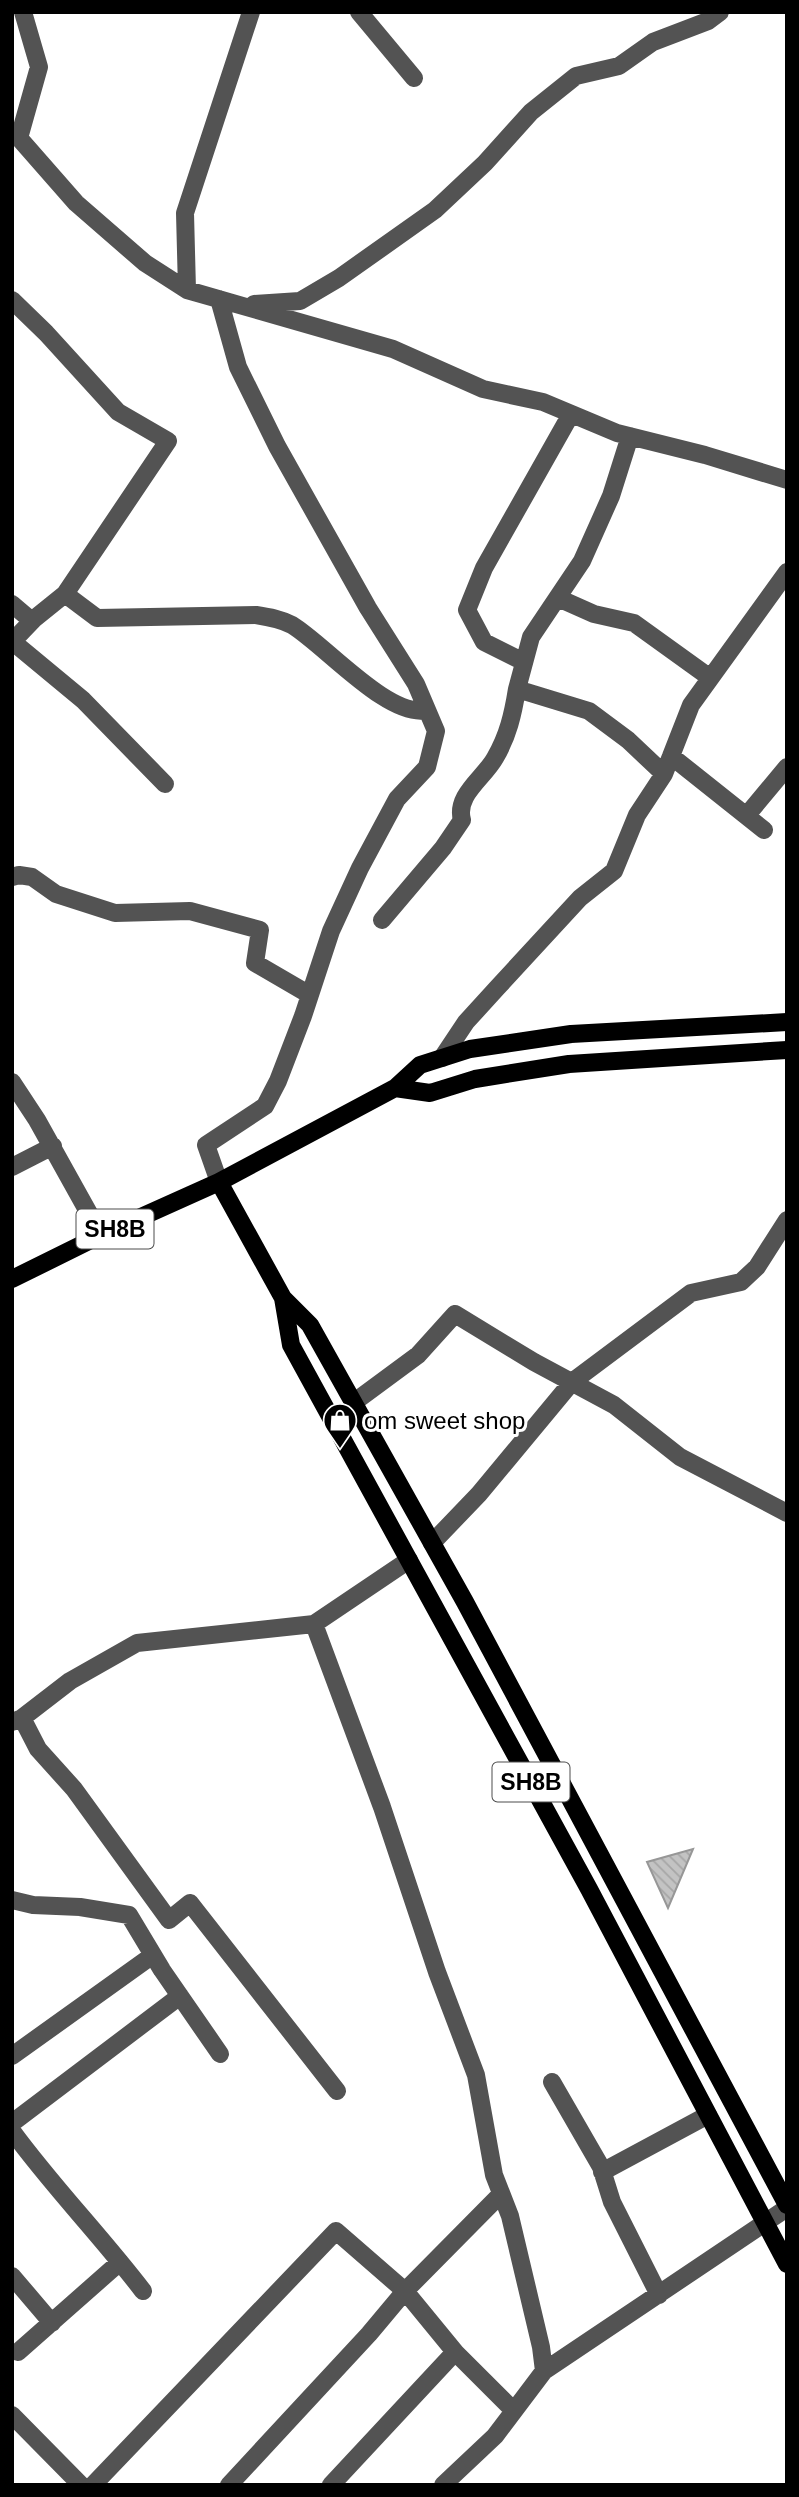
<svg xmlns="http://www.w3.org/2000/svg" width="799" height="2497" viewBox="0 0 799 2497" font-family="Helvetica,sans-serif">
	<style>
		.building { fill: url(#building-back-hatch); stroke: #979797; stroke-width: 2 }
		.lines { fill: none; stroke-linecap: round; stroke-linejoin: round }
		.minor { stroke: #535353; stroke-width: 18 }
		.major { stroke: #000; stroke-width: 18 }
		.labels { text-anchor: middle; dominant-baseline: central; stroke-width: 6; stroke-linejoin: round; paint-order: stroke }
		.shield { fill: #fff; stroke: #4c4c4c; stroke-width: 2 }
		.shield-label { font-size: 23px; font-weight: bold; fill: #000 }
		.poi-label { font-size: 24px; fill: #000; stroke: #fff; text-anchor: start }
	</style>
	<defs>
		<pattern id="building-back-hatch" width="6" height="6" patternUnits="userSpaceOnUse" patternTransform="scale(1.75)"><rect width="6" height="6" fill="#c3c3c3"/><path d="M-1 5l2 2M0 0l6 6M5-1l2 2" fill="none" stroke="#a6a6a6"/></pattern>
	</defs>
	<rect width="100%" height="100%" fill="#fff"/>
	<path class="building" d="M693,1849L668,1908L647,1862Z"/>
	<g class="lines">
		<path class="minor" d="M23,12L39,67L19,138L76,203L145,263L187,290L393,349L483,389L543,402L617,433L705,455L787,480
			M359,12L414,78
			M187,290L185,213L251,12
			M219,299L238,367L277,446L368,608L416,684L436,731L427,767L397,799L360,868L331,931L303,1016L278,1081L265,1106L206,1145L219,1182
			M12,300L46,333L118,412L168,441L65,594L34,619L12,642
			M254,304L300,301L339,278L435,210L485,163L531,112L576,76L619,66L653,42L708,21L720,12
			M630,436L611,496L582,561L531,637L517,689L589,711L628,740L664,774
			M65,594L97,618L256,615C269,617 281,619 292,625C325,645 389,719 427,710
			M558,598L594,614L634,623L709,677
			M12,604L32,621
			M13,642L83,700L165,784
			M524,662L484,642L467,610L484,568L571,414
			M671,756L764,830
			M747,815L787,767
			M12,877L19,875L32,877L56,894L115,913L190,911L260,930L255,963L310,995
			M382,920L443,848L462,820C455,795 484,778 495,758C508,736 513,714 517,689
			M442,1058L466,1022L497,988L580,898L614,871L637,815L664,774L691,705L787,572
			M12,1082L37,1120L101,1235
			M12,1167L53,1146
			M353,1403L418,1355L455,1314L534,1362L614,1405L680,1457L787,1513
			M432,1543L479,1494L572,1382L691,1293L741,1282L757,1267L787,1220
			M314,1624L382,1807L437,1972L476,2075L494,2175L510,2216L541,2347L544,2371
			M22,1718L38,1749L74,1789L169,1920L190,1903L337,2091
			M12,1722L22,1718L70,1681L137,1643L314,1624L409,1560
			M12,1900L33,1905L80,1907L129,1915L162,1970L220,2054
			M12,2056L153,1955
			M552,2082L601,2167L612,2202L659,2295
			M12,2123L180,1996
			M12,2131C53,2187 101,2236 143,2291
			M602,2172L708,2115
			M12,2276L52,2323
			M18,2352L120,2262
			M455,2352L514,2411
			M12,2415L81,2485
			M93,2485L336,2231L405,2291L501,2194
			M229,2485L369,2334L405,2291L455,2352L331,2485
			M443,2485L495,2436L544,2371L787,2208"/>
		<path class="major" d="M395,1088L430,1093L475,1079L569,1064L787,1050
			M219,1182L283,1298L310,1325L465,1602L787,2205
			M12,1279L101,1235L219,1182L395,1088L420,1065L470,1049L571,1034L787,1022
			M283,1298L291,1345L589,1889L787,2264"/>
	</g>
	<defs>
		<symbol id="shop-pin" viewBox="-11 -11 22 30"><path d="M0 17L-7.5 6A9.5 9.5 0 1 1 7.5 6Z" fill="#000" stroke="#fff"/><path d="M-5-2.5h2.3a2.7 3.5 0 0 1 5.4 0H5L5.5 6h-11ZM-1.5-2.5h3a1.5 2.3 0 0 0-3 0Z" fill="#fff"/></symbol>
	</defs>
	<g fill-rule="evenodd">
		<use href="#shop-pin" x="321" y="1401" width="38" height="52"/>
	</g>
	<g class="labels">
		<g class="shield">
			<rect x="76.5" y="1209.5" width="77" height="39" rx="5"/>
			<rect x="492.5" y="1762.5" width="77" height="39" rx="5"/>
		</g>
		<g class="shield-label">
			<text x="115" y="1229">SH8B</text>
			<text x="531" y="1782">SH8B</text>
		</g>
		<g class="poi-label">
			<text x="364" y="1420">om sweet shop</text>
		</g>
	</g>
	<rect width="799" height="2497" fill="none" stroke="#000000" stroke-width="28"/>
</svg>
